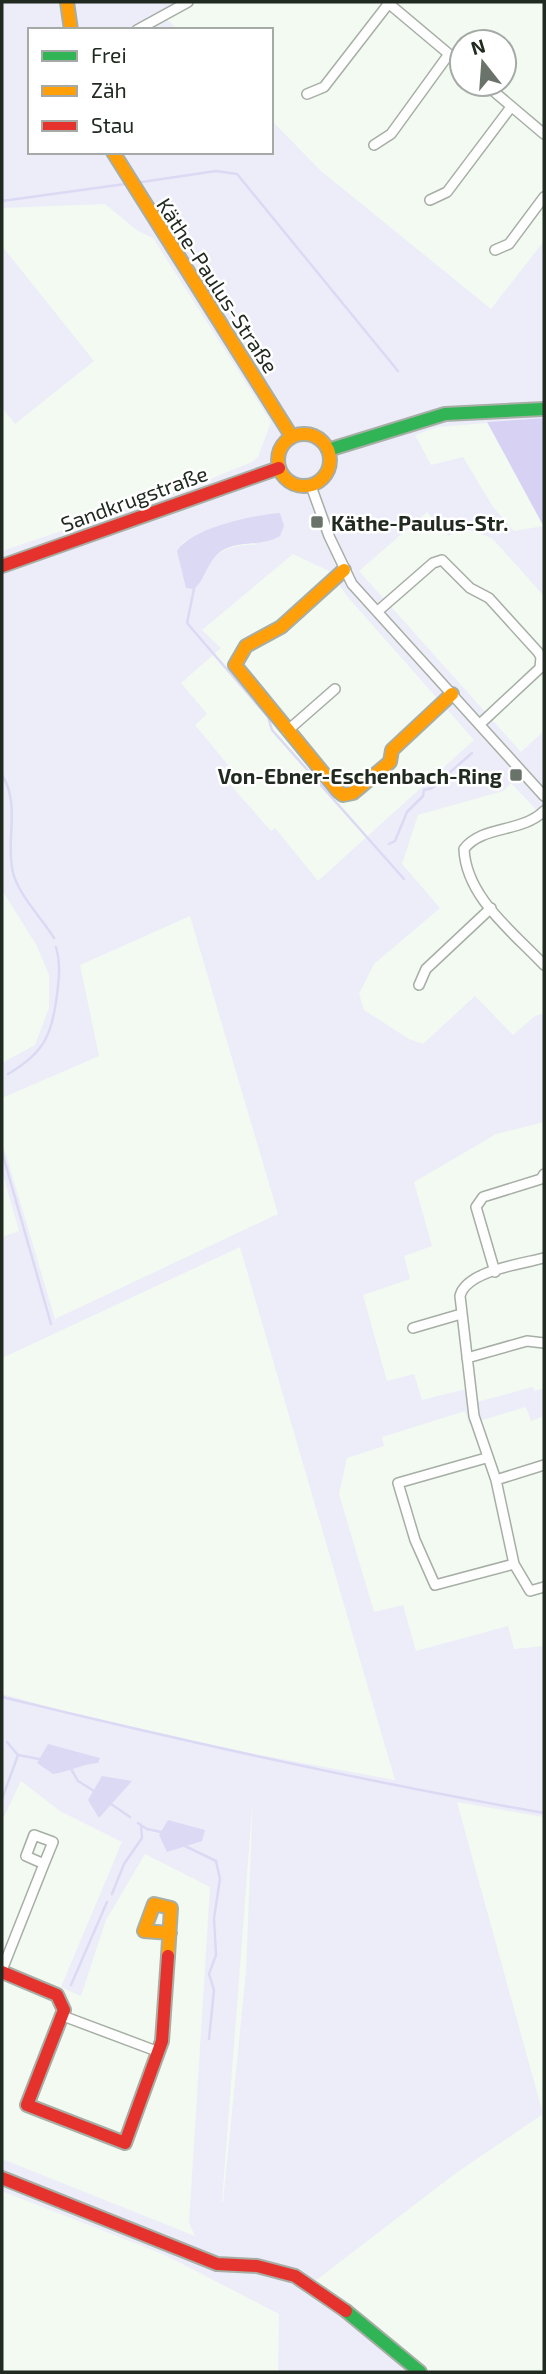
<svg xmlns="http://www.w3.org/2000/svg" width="546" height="2374" viewBox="0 0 546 2374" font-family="'Exo 2',sans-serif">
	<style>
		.green { fill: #ecedf8; fill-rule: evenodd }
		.forest { fill: #d7d2f4 }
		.water { fill: #dcd9f4 }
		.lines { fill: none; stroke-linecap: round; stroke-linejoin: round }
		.stream { stroke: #dcd9f4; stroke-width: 2.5 }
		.street-casing { stroke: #a6aea5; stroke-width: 12 }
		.fast-casing { stroke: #a6aea5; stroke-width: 16 }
		.slow-casing { stroke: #a6aea5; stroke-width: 16 }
		.jam-casing { stroke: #a6aea5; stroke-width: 16 }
		.street { stroke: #fdfefd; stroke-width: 9 }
		.fast { stroke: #30b455; stroke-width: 12 }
		.slow { stroke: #ff9f0a; stroke-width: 12 }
		.jam { stroke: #e5322d; stroke-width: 12 }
		.poi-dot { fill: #6a736a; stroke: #fff; stroke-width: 2.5 }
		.labels { text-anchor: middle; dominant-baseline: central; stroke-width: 5; stroke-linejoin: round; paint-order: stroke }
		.street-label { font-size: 21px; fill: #202a20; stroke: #fff }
		.poi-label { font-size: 21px; font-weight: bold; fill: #202a20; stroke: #fff; text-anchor: start }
	</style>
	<rect width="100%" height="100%" fill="#f2faf2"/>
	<path class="green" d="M2,2H188L165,17L178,30H30V152H271V120L321,171L491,309L544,241V418L438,427L415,435L431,465L463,457L493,507L514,531L544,526V596L492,538L460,527L449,536L427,512L359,571L521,752L544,731V818L511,783L503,791L418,815L402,864L440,908L374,964L359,994L364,1010L409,1039L423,1044L475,996L513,1035L535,1016L544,1013V1122L496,1134L414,1182L432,1246L404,1256L410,1279L363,1295L387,1381L414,1374L422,1400L474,1387L477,1402L533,1387L534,1391L544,1388V1416L531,1421L526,1407L469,1424L465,1411L382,1437L384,1446L347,1458L339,1494L374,1612L403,1605L416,1651L508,1626L514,1649L544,1646V1817L457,1802L543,2114L456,2173L302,2291L384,2345L413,2372H278L279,2314L165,2255L2,2191V2159L195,2236L189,2223L210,1887L145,1854L106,1920L81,1996L61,1987L122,1842L60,1811L21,1781L2,1821V1694L59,1710L248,1753L395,1780L240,1247L2,1358V1237L19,1231L2,1171V1141L55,1319L278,1214L190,916L80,965L99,1056L2,1098V1063L35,1045L49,1008V975L37,946L2,890V551L191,487L252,462L258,457L271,422L153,238L138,231L105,204L2,208ZM227,526L257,545C235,543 207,552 204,577L182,568L179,560L182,543L202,532ZM293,554L331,572L346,595L474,740L318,881L275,828L271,831L220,773L228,765L195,725L207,714L181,683L221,648L202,630ZM253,1797L246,1971L223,2202L222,2201Z
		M2,246L94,361L15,424L2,408Z"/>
	<path class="forest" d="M544,418V527L487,422Z"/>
	<path class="water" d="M280,513L284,526L280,536C261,547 243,540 225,549C207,558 207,578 194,589L186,588L177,551C191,528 254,515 280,513Z
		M48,1744L100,1758L98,1763C81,1764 69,1772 53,1774L37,1763Z
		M102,1776L132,1781L99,1818L88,1800Z
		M168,1820L205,1830L202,1841L167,1852L159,1835Z"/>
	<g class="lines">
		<path class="stream" d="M135,183L216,171L237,174L398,371
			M2,201L125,184
			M194,589L187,623L268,717L272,730L404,879
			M2,775C21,804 5,841 13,873C20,897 41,917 54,938
			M389,844L395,841L407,812L423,796L424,790L432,788L472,753
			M8,1074C44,1053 52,1035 57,995C59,978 61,964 56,947
			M2,1152L51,1324
			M2,1697C182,1741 362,1781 544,1813
			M18,1755L39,1759
			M71,1769L78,1781L94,1791
			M2,1799L18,1755L7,1742
			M111,1804L130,1817
			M138,1823L147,1829L161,1832
			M185,1846L216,1861L220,1879L214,1918L216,1955L209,1974L214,1990L209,2039
			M112,1894L124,1864L142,1838L141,1825
			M71,1985L107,1902"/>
		<defs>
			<path id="street" d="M387,2L462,65
				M137,30L188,2
				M485,84L544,134
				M307,94L324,87L389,3
				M374,145L391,134L449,54
				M430,200L447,192L511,107
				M495,250L509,244L544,197
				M311,486L329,536L352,584L544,796
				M378,611L433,563L442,560L470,588L489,598L538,652L541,657L540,668L480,724
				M287,731L335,689
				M544,811C522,833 482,825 464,849C466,897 513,932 544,965
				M419,985L426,969L491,908
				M544,1258C521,1264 466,1271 460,1296L474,1416L496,1480L514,1564L530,1591L544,1587
				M495,1272L476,1207L483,1197L541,1179L544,1174
				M413,1328L461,1314
				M467,1358L527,1341L544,1343
				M486,1458L398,1483L415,1540L435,1585L514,1564
				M496,1480L544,1465
				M2,1970L44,1864L53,1842L34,1835L26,1856L44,1864
				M63,2016L159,2052"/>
			<path id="fast" d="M328,450L445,414L544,409
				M346,2311L420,2372"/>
			<path id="slow" d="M67,2L71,30
				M113,152L292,437
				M278 460a26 26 0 1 1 52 0a26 26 0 1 1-52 0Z
				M344,570L281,627L246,646L235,665L338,791L343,795L353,793L390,762L392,750L452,694
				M168,1956L171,1908L154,1904L144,1931L170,1933"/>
			<path id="jam" d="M2,566L279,468
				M2,1972L57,1995L64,2010L27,2105L125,2143L162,2041L168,1956
				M2,2178L217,2264L257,2266L295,2276L346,2311"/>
		</defs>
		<use href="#street" class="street-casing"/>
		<use href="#fast" class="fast-casing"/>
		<use href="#slow" class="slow-casing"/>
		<use href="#jam" class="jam-casing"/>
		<use href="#street" class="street"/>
		<use href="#fast" class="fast"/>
		<use href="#slow" class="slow"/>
		<use href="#jam" class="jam"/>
	</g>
	<g class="poi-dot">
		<rect x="310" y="515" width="14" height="14" rx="3.5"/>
		<rect x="509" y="768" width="14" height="14" rx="3.5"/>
	</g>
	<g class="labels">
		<g class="street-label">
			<text transform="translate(218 285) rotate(57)">Käthe-Paulus-Straße</text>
			<text transform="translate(134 498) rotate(-20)">Sandkrugstraße</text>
		</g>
		<g class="poi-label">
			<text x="331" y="522">Käthe-Paulus-Str.</text>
			<text x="502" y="775" text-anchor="end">Von-Ebner-Eschenbach-Ring</text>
		</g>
	</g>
	<rect width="546" height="2374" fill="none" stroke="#202a20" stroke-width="7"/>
	<rect x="28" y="28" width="245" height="126" fill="#ffffff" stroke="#a6aaa6" stroke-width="2"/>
	<rect x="42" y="51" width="35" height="10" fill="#30b455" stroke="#a6aaa6" stroke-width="2"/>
	<text x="91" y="63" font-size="21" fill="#202a20">Frei</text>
	<rect x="42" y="86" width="35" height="10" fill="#ff9f0a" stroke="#a6aaa6" stroke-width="2"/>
	<text x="91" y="98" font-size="21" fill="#202a20">Zäh</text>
	<rect x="42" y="121" width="35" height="10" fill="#e5322d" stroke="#a6aaa6" stroke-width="2"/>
	<text x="91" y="133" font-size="21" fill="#202a20">Stau</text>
	<g transform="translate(483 63) rotate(343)"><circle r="33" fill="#ffffff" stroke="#a6aaa6" stroke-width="2"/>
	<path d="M0-5L12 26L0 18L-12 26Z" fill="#6a736a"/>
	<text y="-10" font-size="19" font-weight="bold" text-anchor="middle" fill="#202a20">N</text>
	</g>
</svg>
